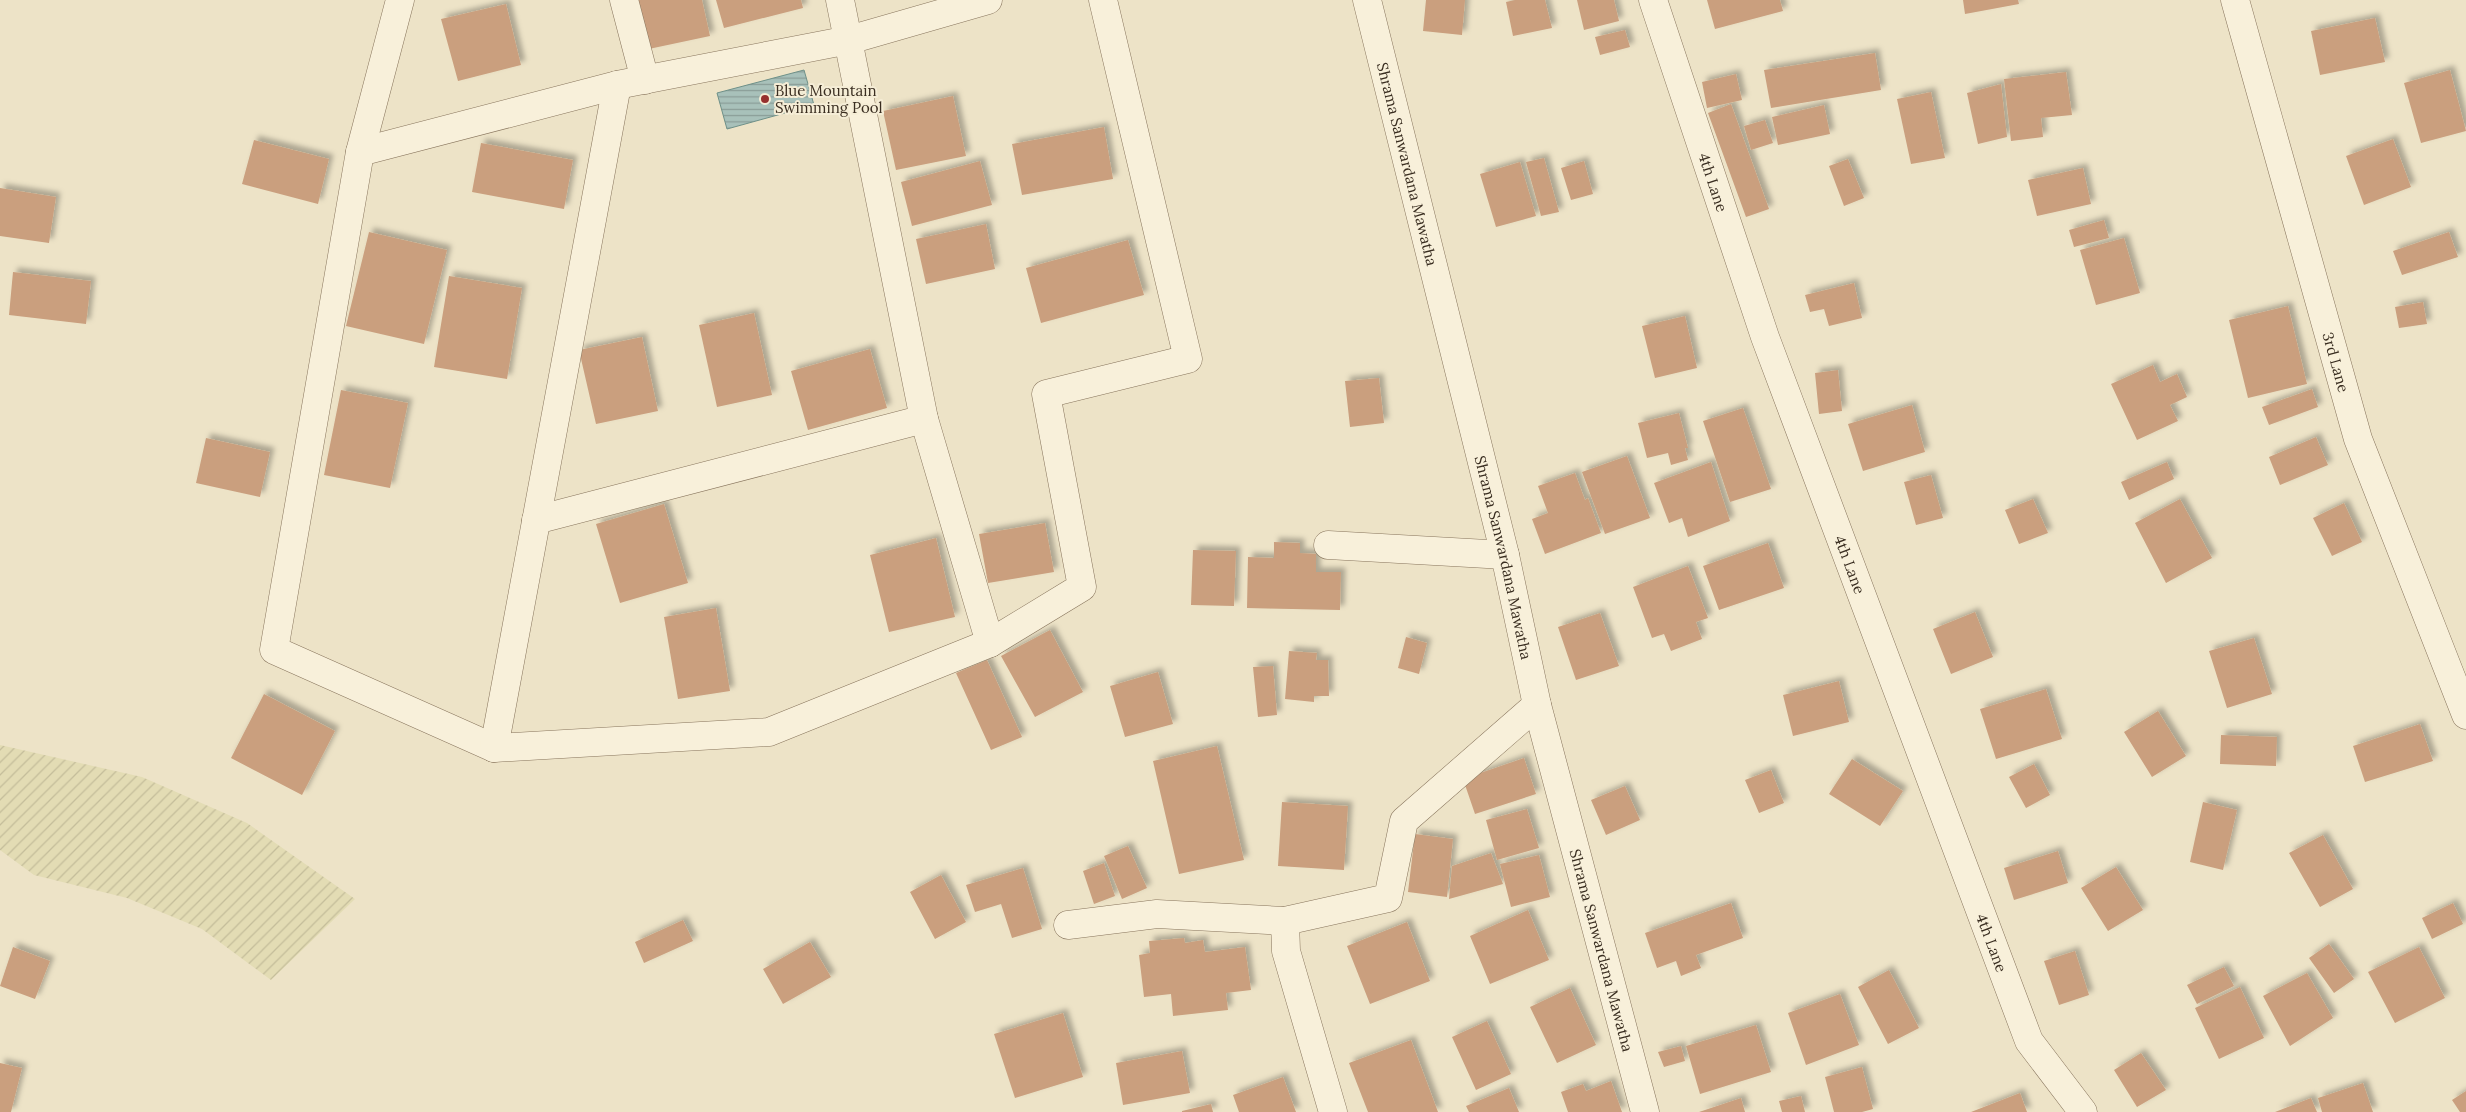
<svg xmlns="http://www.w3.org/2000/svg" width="2466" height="1112" viewBox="0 0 2466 1112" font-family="Lora,serif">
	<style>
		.farmland { fill: url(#farmland-furrows) }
		.water { fill: url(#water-rules); stroke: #6e9088 }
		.building { fill: #ca9f7e; filter: url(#shadow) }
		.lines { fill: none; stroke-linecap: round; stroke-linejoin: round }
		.minor-casing { stroke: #88755d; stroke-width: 29 }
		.minor { stroke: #f8f0da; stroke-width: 28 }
		.poi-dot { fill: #96302e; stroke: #f5edd6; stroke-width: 2 }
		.labels { text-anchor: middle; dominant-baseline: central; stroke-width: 4; stroke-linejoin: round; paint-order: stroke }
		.poi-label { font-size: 15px; fill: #392d20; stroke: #f5edd6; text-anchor: start }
		.street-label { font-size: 15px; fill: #392d20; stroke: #f5edd6 }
	</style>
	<defs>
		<pattern id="farmland-furrows" width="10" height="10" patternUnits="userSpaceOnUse" patternTransform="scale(1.25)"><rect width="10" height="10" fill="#e3dcb4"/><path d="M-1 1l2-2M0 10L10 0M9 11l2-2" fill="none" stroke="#c4bd9a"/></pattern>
		<pattern id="water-rules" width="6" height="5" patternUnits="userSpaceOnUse" patternTransform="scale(1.25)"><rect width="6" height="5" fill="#a8c1ba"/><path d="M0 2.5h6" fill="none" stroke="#8a9d97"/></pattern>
		<filter id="shadow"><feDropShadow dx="4.5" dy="-4.5" stdDeviation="2.5" flood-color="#0004"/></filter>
	</defs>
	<rect width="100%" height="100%" fill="#ede3c7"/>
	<path class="farmland" d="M0,745L142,777L247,823L355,899L271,980L202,929L127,898L34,875L0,850Z"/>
	<path class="water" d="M804,70L814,105L727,129L717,93Z"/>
	<path class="building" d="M632,0H702L710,36L644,50Z
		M716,0H801L803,8L724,28Z
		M1426,0H1465L1462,35L1423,31Z
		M1515,0H1545L1552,28L1513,36L1506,2Z
		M1577,0H1614L1619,21L1584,30Z
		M1707,0H1780L1783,11L1715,29Z
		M1963,0H2018L2019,4L1965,14Z
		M506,4L521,65L458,81L441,19Z
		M2375,18L2385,62L2320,75L2311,31Z
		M1625,30L1630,47L1600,55L1595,37Z
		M1875,53L1881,90L1771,108L1764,70Z
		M2450,70L2466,131L2421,143L2404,83Z
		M2066,72L2072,115L2041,118L2043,137L2011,141L2004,79Z
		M1736,74L1742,100L1707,108L1702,82Z
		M2001,84L2007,137L1978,144L1967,93Z
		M1931,92L1945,158L1911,164L1897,99Z
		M953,96L966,156L896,170L883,111Z
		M1731,104L1769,209L1746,217L1708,113Z
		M1824,105L1830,134L1778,145L1772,117Z
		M1765,120L1773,143L1751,150L1744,126Z
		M1104,127L1113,179L1022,195L1012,144Z
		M2393,139L2411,187L2364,205L2346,156Z
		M254,140L329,159L318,204L242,184Z
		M481,143L573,160L564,209L472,192Z
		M1544,158L1559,212L1541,216L1526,162Z
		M1848,159L1864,198L1844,206L1829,166Z
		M980,161L992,205L912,226L901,182Z
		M1584,161L1593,194L1571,200L1561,168Z
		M1520,162L1536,216L1496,227L1480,174Z
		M2083,168L2091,204L2037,216L2028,180Z
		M0,188L56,197L49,243L0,236Z
		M2104,220L2109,238L2074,247L2069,230Z
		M986,224L995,269L926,284L916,239Z
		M369,232L447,250L424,344L346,326Z
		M2449,232L2458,257L2402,275L2393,251Z
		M2124,238L2140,293L2096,305L2080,250Z
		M1128,240L1144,295L1041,323L1026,268Z
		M13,272L91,281L86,324L9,315Z
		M449,276L522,288L507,379L434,367Z
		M1854,283L1862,318L1829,326L1824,309L1810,312L1805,295Z
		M2423,302L2427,324L2399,328L2395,307Z
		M2288,306L2307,384L2248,398L2229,320Z
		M754,313L772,395L717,407L699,325Z
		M1685,316L1697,368L1655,378L1642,326Z
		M642,337L658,411L596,424L579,350Z
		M870,349L887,408L808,430L791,371Z
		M2153,365L2160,382L2177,374L2187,397L2170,405L2178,421L2137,440L2111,384Z
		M1838,370L1842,411L1819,414L1815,373Z
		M1379,378L1384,423L1350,427L1345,381Z
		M2312,389L2318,407L2269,425L2262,407Z
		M341,390L408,403L390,488L324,475Z
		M1912,405L1925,452L1863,471L1848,424Z
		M1743,408L1771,489L1730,502L1703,421Z
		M1679,413L1688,448H1685L1688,460L1671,465L1668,453L1647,458L1638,423Z
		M2316,437L2328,465L2280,485L2269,457Z
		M206,438L270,452L260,497L196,483Z
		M1627,456L1650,518L1605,534L1582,472Z
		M1711,462L1730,521L1688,537L1682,518L1669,523L1654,483Z
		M2167,462L2174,479L2129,500L2121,482Z
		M1575,473L1585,500L1588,498L1601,533L1545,554L1532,519L1548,513L1538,486Z
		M1931,475L1943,518L1916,525L1904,482Z
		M2033,499L2048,533L2019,544L2005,510Z
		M2180,499L2212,558L2166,583L2135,523Z
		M2344,503L2362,542L2332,556L2313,518Z
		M664,504L688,583L620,603L596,524Z
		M1045,523L1054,572L988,583L979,534Z
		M936,538L955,617L889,632L870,555Z
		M1274,542L1300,543V553L1316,554V572H1341L1340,610L1247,608L1248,557L1274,558Z
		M1768,543L1784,588L1719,610L1703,566Z
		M1193,550L1236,551L1234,606L1191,605Z
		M1688,566L1708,618L1696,622L1702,639L1671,651L1664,634L1652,638L1633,587Z
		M716,608L730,691L678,699L664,617Z
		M1975,612L1993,657L1951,674L1933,629Z
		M1600,613L1619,666L1576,680L1558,627Z
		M1050,630L1083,692L1035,717L1001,656Z
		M1406,637L1427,643L1419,674L1398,668Z
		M2254,638L2272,694L2227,708L2209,651Z
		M1289,651L1317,653L1316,660H1328L1329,696H1314V702L1285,699Z
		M987,660L1022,737L991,750L956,673Z
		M1273,666L1277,715L1258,717L1253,667Z
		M1158,672L1173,724L1125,737L1110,686Z
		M1839,681L1849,722L1793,736L1783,695Z
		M2046,689L2062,739L1996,759L1980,709Z
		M264,694L335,731L302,795L231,758Z
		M2158,711L2186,756L2152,777L2124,732Z
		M2420,724L2433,761L2365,782L2353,746Z
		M2221,735L2277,737L2276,766L2220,764Z
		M1217,746L1244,860L1179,874L1153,761Z
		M1524,758L1536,794L1475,814L1463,779Z
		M1852,759L1903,791L1880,826L1829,794Z
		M2034,764L2050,795L2026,808L2009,777Z
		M1771,770L1784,803L1759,813L1745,780Z
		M1625,786L1640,820L1606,835L1591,800Z
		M1282,802L1348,806L1344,870L1278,866Z
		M2203,802L2237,810L2223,870L2190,862Z
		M1527,809L1539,848L1497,860L1486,820Z
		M1415,834L1453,839L1447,897L1408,892Z
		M2323,835L2353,889L2320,907L2289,853Z
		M1128,846L1147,888L1122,899L1104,856Z
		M2058,851L2068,883L2014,900L2004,868Z
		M1491,853L1503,884L1449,899L1452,866Z
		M1539,855L1550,897L1511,907L1500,864Z
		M1104,863L1115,896L1094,904L1083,871Z
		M2116,867L2143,910L2108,931L2081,888Z
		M1023,868L1042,929L1012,938L1001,904L975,912L966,885Z
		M941,875L966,922L935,939L910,892Z
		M1731,903L1743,938L1696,955L1701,968L1681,976L1676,961L1657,968L1645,933Z
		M2453,903L2463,924L2432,939L2422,918Z
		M1528,910L1549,960L1490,984L1470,936Z
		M683,920L693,941L644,963L635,942Z
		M1407,922L1430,981L1370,1004L1347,946Z
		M1184,938L1185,943L1203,940L1205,952L1245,947L1251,990L1226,993L1228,1010L1173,1016L1171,994L1144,997L1139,955L1150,953L1149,941Z
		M810,942L831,977L783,1004L763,969Z
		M2329,944L2354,979L2334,993L2309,958Z
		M13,947L50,961L35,999L0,986Z
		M2419,947L2445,998L2395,1023L2368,972Z
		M2075,951L2089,995L2059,1005L2044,961Z
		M2224,967L2234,986L2197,1004L2187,985Z
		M1889,970L1919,1028L1888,1044L1858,987Z
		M2307,973L2333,1018L2290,1046L2263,996Z
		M2240,987L2264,1038L2219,1059L2195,1008Z
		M1570,988L1596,1045L1557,1063L1530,1007Z
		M1840,994L1859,1045L1806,1065L1788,1013Z
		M1063,1013L1083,1077L1015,1098L994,1034Z
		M1487,1021L1511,1074L1476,1090L1452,1037Z
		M1756,1025L1771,1072L1700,1094L1686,1046Z
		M1411,1040L1438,1112H1368L1349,1063Z
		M1681,1046L1685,1061L1664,1067L1658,1052Z
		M1182,1051L1190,1093L1123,1105L1116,1063Z
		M2141,1053L2166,1090L2137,1107L2114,1070Z
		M0,1063L22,1068L11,1112H0Z
		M1862,1067L1873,1109L1862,1112H1834L1825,1077Z
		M1283,1077L1296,1112H1239L1233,1095Z
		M1611,1081L1622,1112H1568L1561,1092L1583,1084L1586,1091Z
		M2363,1083L2373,1112H2322L2318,1098Z
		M1509,1088L1519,1112H1469L1466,1106Z
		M2466,1091V1112H2460L2452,1100Z
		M2020,1093L2027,1112H1971Z
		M1801,1096L1805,1112H1782L1779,1101Z
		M1741,1098L1745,1112H1699Z
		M2311,1098L2317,1112H2275Z
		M1211,1104L1213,1112H1182V1111Z"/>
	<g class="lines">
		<defs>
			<g id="minor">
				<path d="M400,0L360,152L274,650L494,748L769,732L990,643L1082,587L1046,394L1188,359L1103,0"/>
				<path d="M624,0L645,80"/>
				<path d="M840,0L924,419L990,643"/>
				<path id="s1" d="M1367,0L1505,555L1537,705L1645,1112"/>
				<path id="s2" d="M1653,0L1765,337L2029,1041L2083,1112"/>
				<path id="s3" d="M2235,0L2358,439L2466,715"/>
				<path d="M360,152L617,85L849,40L988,0"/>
				<path d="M536,520L924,419"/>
				<path d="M1328,545L1505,555"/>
				<path d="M494,748L617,85"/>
				<path d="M1285,921L1286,951L1333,1112"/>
				<path d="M1068,925L1157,914L1285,921L1388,898L1404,821L1537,705"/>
			</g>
		</defs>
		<use href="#minor" class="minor-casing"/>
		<use href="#minor" class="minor"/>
	</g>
	<circle class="poi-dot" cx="765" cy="99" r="5"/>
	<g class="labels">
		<g class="poi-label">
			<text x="775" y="90">Blue Mountain<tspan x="775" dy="17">Swimming Pool</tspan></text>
		</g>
		<g class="street-label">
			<text stroke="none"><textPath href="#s1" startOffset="169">Shrama Sanwardana Mawatha</textPath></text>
			<text stroke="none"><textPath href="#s2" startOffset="192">4th Lane</textPath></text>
			<text stroke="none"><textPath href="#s3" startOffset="376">3rd Lane</textPath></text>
			<text stroke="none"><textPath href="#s1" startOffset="574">Shrama Sanwardana Mawatha</textPath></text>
			<text stroke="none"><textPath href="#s2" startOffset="598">4th Lane</textPath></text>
			<text stroke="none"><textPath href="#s2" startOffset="1002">4th Lane</textPath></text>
			<text stroke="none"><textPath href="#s1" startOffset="979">Shrama Sanwardana Mawatha</textPath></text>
		</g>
	</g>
</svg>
